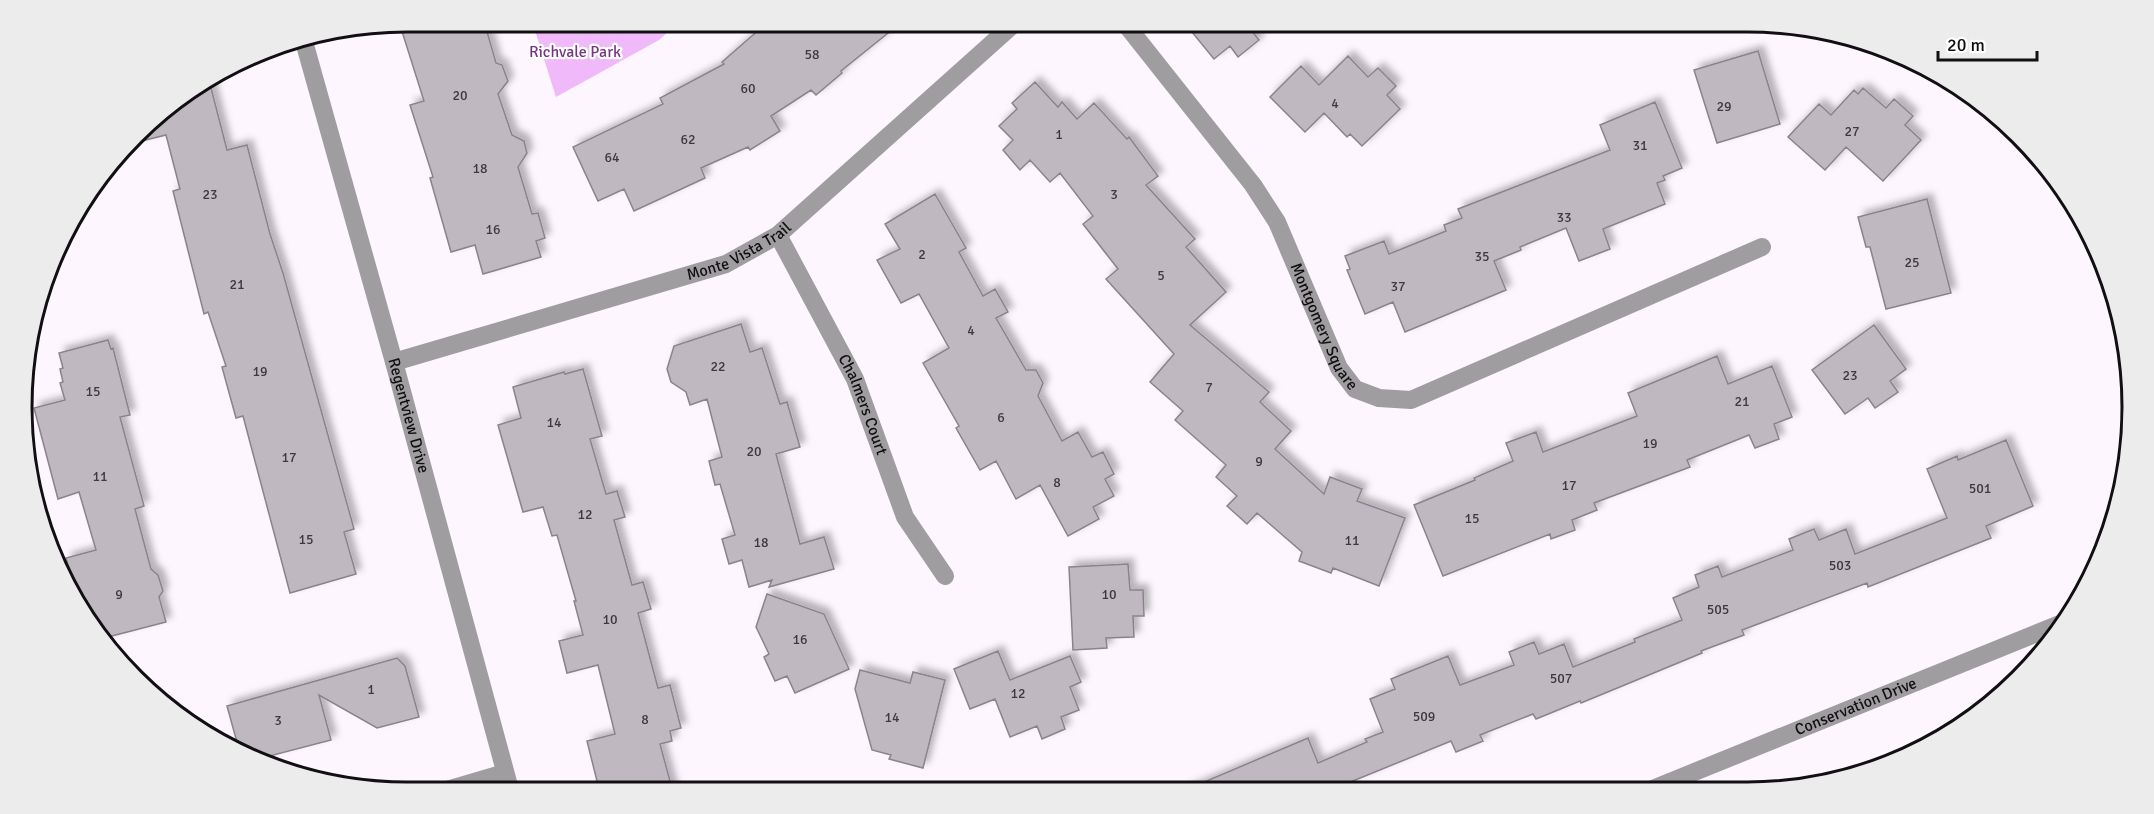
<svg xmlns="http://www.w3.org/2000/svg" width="2154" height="814" viewBox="0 0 2154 814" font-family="Signika,sans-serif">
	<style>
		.green { fill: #f0b9f9 }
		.building { fill: #c0b8c1; stroke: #8a838c; stroke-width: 1.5; filter: url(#shadow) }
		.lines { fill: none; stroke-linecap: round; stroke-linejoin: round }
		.street { stroke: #a09da1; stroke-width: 18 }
		.labels { text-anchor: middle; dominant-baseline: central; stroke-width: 4.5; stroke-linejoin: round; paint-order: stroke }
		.number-label { font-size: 14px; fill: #3e393e }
		.park-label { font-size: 16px; fill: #763482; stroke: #fff }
		.street-label { font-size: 16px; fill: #120f12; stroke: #fff }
		.rim { fill: none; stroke: #120f12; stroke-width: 3 }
	</style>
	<defs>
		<filter id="shadow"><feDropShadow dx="5.5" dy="-5.5" stdDeviation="3" flood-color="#0004"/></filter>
	</defs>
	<rect width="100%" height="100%" fill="#fdf6fe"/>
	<path class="green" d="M532,21H680L659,40L556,97Z"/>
	<path class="building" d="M407,21H484L496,63L502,65L508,81L498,94L512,135L524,141L527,153L518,167L532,214L538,213L545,238L536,241L541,257L483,274L475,245L451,252L430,178L433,177L410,105L424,101L399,22Z
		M769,21H903L841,71L842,73L816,95L811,90L771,116L780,131L750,150L748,147L701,168L705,178L634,211L624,189L598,201L573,147L663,104L660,98L724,64L722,62Z
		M1183,21H1262L1251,30L1259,40L1238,57L1230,46L1214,59Z
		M1758,51L1780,124L1717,143L1694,70Z
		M1348,56L1368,77L1378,68L1396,86L1387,95L1400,109L1362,146L1350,134L1347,137L1324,113L1305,132L1270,97L1301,66L1319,85Z
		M1035,82L1058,107L1062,102L1077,119L1094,103L1127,139L1129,137L1158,176L1146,185L1195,239L1186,247L1226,292L1190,325L1269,392L1260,402L1291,431L1275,449L1324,494L1330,477L1362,489L1357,501L1405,518L1379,586L1333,568L1331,573L1299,561L1302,552L1257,513L1247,524L1227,506L1237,496L1216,477L1226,465L1175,420L1183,411L1150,382L1174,354L1106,279L1118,269L1083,224L1093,216L1060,173L1050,182L1030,160L1020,170L1003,150L1013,140L999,126L1017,109L1012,103Z
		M210,84L227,150L247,145L270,234L283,273L354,529L344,532L356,574L290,593L243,416L236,418L222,367L226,366L208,312L204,314L173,191L180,189L166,135L130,144L153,117Z
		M1863,88L1886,108L1894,99L1913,116L1905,125L1921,140L1883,181L1846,147L1825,170L1788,137L1819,104L1831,115L1854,90L1858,94Z
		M1655,102L1682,168L1663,176L1665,180L1657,183L1665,204L1603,229L1610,249L1579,261L1566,228L1520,247L1521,250L1494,261L1506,290L1405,332L1393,302L1365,314L1347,270L1350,269L1345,256L1384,241L1389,254L1446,231L1444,225L1462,218L1458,209L1610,150L1600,125Z
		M935,194L966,248L959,252L983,296L995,289L1008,312L996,318L1026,370H1036L1043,383L1038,396L1062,441L1078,432L1092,457L1103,452L1114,474L1105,479L1114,496L1093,507L1099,519L1068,536L1040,485L1016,499L996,461L980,470L956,428L959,426L923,363L949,348L919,294L901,303L877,260L900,249L885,224Z
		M1927,199L1951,293L1886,309L1870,247H1866L1858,217Z
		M741,324L750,352L762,348L780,404L787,402L800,447L776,454L800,544L824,537L834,569L769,587L772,580L749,587L742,560L729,564L722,539L735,535L720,484L715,485L709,461L722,457L707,399L690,405L686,392L671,382L667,369L674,346Z
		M1874,325L1906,369L1890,381L1898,392L1875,408L1868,398L1845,414L1812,370Z
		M108,340L111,349L113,348L130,415L120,417L144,506L135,509L151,569L158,575L163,591L159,597L166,622L108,637L107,632L101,633L99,623L92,620L87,601L79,604L66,558L96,550L79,492L58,499L34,408L65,400L60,383L63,382L60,369L63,368L59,353Z
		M1717,356L1728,384L1772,366L1792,417L1774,424L1779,439L1755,448L1749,435L1687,460L1690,467L1594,503L1597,510L1572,520L1575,530L1551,539L1550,534L1443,576L1414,505L1475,480L1474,478L1513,461L1506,443L1536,432L1543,452L1637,416L1628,393Z
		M583,369L602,436L590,439L606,494L617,491L625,517L614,520L632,585L643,582L651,609L638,613L658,688L670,685L681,728L670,731L672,741L660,744L673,792L600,793L587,741L615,734L598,665L567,673L559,641L583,635L574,601H576L557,535L552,536L543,507L523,512L498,425L521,418L513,387L564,372L565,374Z
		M2006,440L2033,506L1986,526L1991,538L1868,587L1867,583L1742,630L1744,635L1701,651L1702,653L1581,703L1580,701L1536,719L1533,714L1480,735L1483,741L1456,752L1451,741L1343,785L1345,791H1183L1308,738L1318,763L1367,742L1365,739L1383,732L1370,699L1395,689L1391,679L1448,656L1460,685L1514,665L1509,652L1534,642L1539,654L1564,644L1573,667L1635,642L1634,639L1682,620L1673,598L1699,587L1695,575L1718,566L1722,577L1793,550L1789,539L1814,529L1819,540L1846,529L1855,554L1947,518L1927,469L1957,456L1958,460Z
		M1128,564L1130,590H1143L1144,616H1133L1134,637L1106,638L1107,648L1073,650L1069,567Z
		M767,594L824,614L849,669L795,693L787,676L775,681L764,657L769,654L756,627Z
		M998,651L1010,680L1070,656L1081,682L1070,687L1079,710L1061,717L1065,729L1042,739L1037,726L1010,737L995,699L970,709L954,669Z
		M397,658L405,666L419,717L377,728L319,695L331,740L262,758L238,746L227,706Z
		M860,670L910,683L913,672L945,680L923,768L889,759L891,755L872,750L855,689Z"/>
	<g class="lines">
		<g class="street">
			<path id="s1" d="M1123,21L1253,185L1277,222L1339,368L1355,389L1379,398L1411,400L1762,247"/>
			<path id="s2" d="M303,38L394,362L511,793"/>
			<path id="s3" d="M778,235L855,379L905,517L945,576"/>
			<path id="s4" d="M394,362L726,264L778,235L1017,21"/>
			<path id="s5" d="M1650,790L2062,623"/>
			<path d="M437,793L505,773"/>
		</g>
	</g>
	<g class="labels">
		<g class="number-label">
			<text x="812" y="54">58</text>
			<text x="748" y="88">60</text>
			<text x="460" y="95">20</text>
			<text x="1335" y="103">4</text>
			<text x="1724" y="106">29</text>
			<text x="1852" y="131">27</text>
			<text x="1059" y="134">1</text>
			<text x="688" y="139">62</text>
			<text x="1640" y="145">31</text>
			<text x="612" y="157">64</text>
			<text x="480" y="168">18</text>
			<text x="210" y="194">23</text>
			<text x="1114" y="194">3</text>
			<text x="1564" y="217">33</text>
			<text x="493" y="229">16</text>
			<text x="922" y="254">2</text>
			<text x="1482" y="256">35</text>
			<text x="1912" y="262">25</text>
			<text x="1161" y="275">5</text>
			<text x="237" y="284">21</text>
			<text x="1398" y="286">37</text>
			<text x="971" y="330">4</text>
			<text x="718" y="366">22</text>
			<text x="260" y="371">19</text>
			<text x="1850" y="375">23</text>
			<text x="1209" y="387">7</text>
			<text x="93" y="391">15</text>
			<text x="1742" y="401">21</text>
			<text x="1001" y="417">6</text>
			<text x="554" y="422">14</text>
			<text x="1650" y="443">19</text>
			<text x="754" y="451">20</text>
			<text x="289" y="457">17</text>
			<text x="1259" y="461">9</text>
			<text x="100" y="476">11</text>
			<text x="1057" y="482">8</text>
			<text x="1569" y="485">17</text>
			<text x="1980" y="488">501</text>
			<text x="585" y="514">12</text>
			<text x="1472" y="518">15</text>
			<text x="306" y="539">15</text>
			<text x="1352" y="540">11</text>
			<text x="761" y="542">18</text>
			<text x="1840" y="565">503</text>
			<text x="119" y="594">9</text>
			<text x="1109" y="594">10</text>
			<text x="1718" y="609">505</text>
			<text x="610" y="619">10</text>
			<text x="800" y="639">16</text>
			<text x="1561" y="678">507</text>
			<text x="371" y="689">1</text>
			<text x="1018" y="693">12</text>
			<text x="1424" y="716">509</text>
			<text x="892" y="717">14</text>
			<text x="645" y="719">8</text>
			<text x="278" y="720">3</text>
		</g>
		<g class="park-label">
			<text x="575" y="52">Richvale Park</text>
		</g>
		<g class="street-label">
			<text stroke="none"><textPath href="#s4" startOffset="363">Monte Vista Trail</textPath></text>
			<text stroke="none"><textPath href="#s1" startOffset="368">Montgomery Square</textPath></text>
			<text stroke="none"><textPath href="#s3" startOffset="190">Chalmers Court</textPath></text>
			<text stroke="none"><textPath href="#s2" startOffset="392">Regentview Drive</textPath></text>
			<text stroke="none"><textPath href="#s5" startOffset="222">Conservation Drive</textPath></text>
		</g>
	</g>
	<path d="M0 0H2154V814H0ZM407 32H1747A375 375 0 0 1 2122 407V407A375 375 0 0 1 1747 782H407A375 375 0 0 1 32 407V407A375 375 0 0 1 407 32Z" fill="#ececec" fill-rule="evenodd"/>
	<path class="rim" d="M407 32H1747A375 375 0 0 1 2122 407V407A375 375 0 0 1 1747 782H407A375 375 0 0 1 32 407V407A375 375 0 0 1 407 32Z"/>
	<path d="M1938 51v9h99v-9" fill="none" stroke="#120f12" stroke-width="3"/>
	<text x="1947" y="51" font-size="18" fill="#120f12" stroke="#ffffff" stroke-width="4.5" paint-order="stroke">20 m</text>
</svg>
